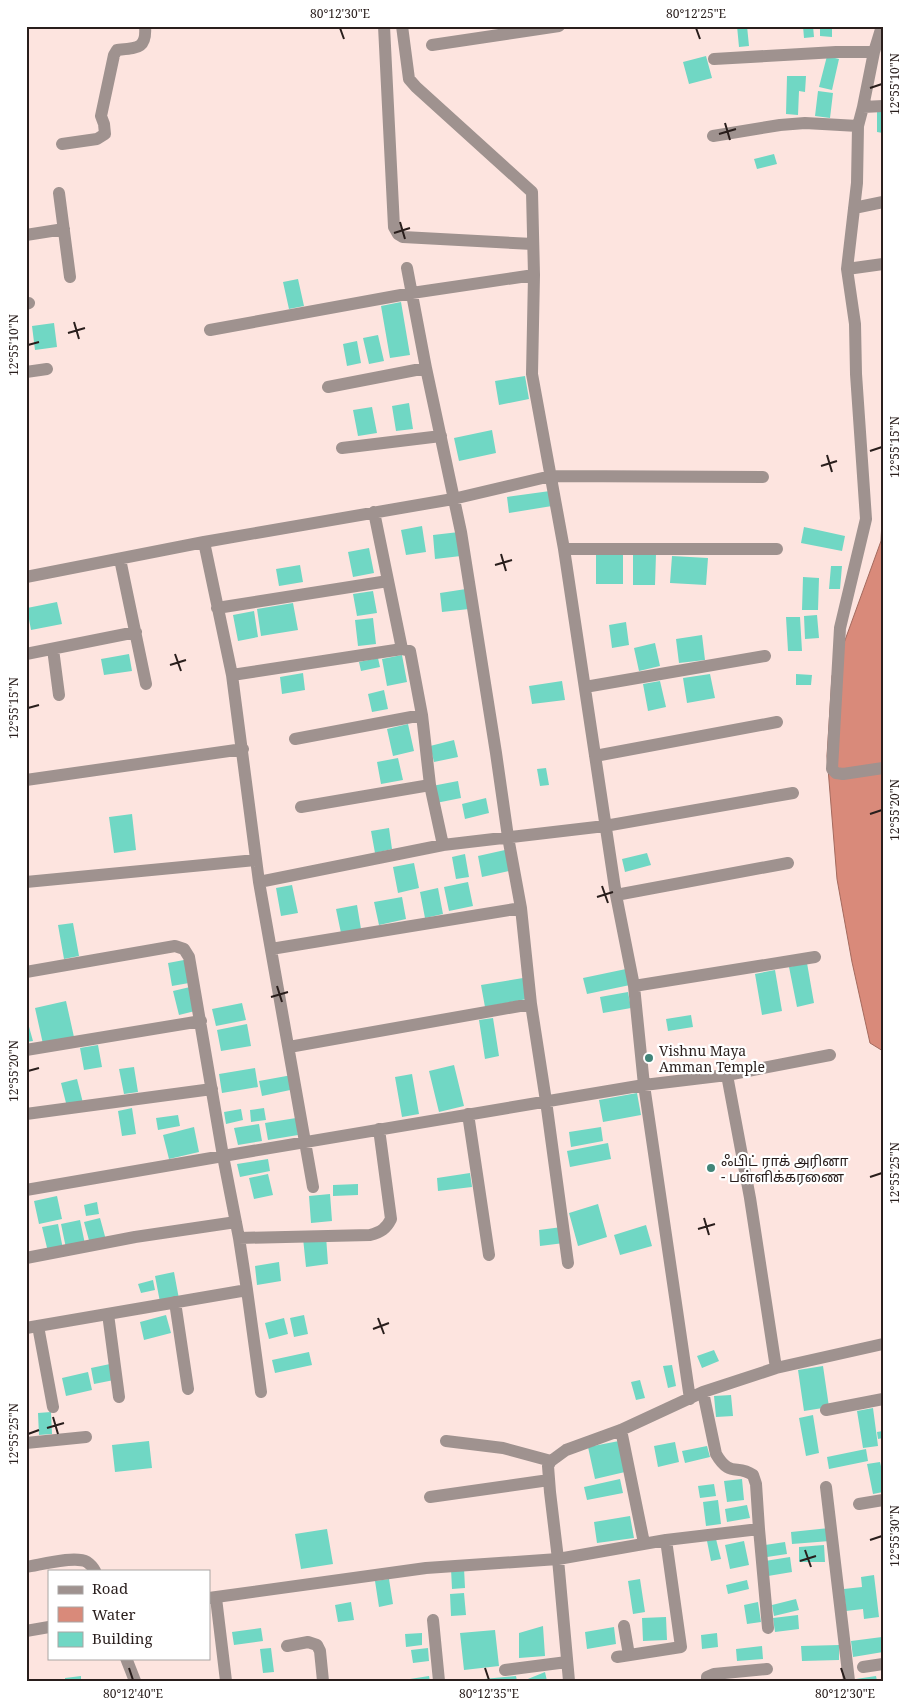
<svg xmlns="http://www.w3.org/2000/svg" width="909" height="1707" viewBox="0 0 909 1707" font-family="'Noto Serif','Noto Sans Tamil',serif">
	<style>
		.water { fill: #d98a7a; stroke: #a46a5e }
		.building { fill: #70d7c4 }
		.lines { fill: none; stroke-linecap: round; stroke-linejoin: round }
		.minor { stroke: #9f928f; stroke-width: 12 }
		.ticks { fill: none; stroke: #291e1c; stroke-width: 2 }
		.poi-dot { fill: #418579; stroke: #fff; stroke-width: 2 }
		.labels { text-anchor: middle; dominant-baseline: central; stroke-width: 4.5; stroke-linejoin: round; paint-order: stroke }
		.poi-label { font-size: 14px; fill: #291e1c; stroke: #fff; text-anchor: start }
		.neatline { fill: none; stroke: #291e1c; stroke-width: 2 }
		.ticks-label { font-size: 12px; text-anchor: middle; fill: #291e1c }
	</style>
	<rect width="100%" height="100%" fill="#fde4df"/>
	<path class="water" d="M883,501V1051L870,1043L852,962L837,879L827,756L832,676L881,541Z"/>
	<path class="building" d="M737,26H747L749,46L739,47Z
		M803,26H813L814,37L804,38Z
		M820,26H832V37L820,36Z
		M706,56L712,78L689,84L683,62Z
		M827,56L839,59L832,90L819,87Z
		M787,76H806L805,92L799,91L798,115L786,114Z
		M818,91L833,93L830,118L815,116Z
		M877,109H883V133L877,132Z
		M774,154L777,164L757,169L754,159Z
		M298,279L304,306L289,309L283,282Z
		M401,302L410,355L390,358L381,306Z
		M54,323L57,347L35,350L32,326Z
		M378,335L384,361L369,364L363,338Z
		M357,341L361,363L347,366L343,344Z
		M525,376L529,399L499,405L495,381Z
		M409,403L413,429L396,431L392,406Z
		M372,407L377,433L358,436L353,410Z
		M492,430L496,453L459,461L454,438Z
		M550,491L552,506L509,513L507,497Z
		M422,526L426,552L406,555L401,530Z
		M804,527L845,536L842,551L801,543Z
		M459,532L461,556L435,559L433,535Z
		M369,548L374,573L353,577L348,552Z
		M596,553H623V584H596Z
		M633,554H656L655,585H633Z
		M672,556L708,558L706,585L670,583Z
		M300,565L303,582L279,586L276,569Z
		M831,566H842L840,589H829Z
		M803,577L819,578L818,610H802Z
		M466,589L469,609L442,612L440,593Z
		M373,591L377,613L357,616L353,594Z
		M57,602L62,624L31,630L27,608Z
		M293,603L298,630L261,636L257,609Z
		M254,611L258,637L238,641L233,615Z
		M817,615L819,638L805,639L804,616Z
		M786,617H800L802,651H788Z
		M373,618L376,644L358,646L355,620Z
		M626,622L629,645L612,648L609,625Z
		M702,635L705,660L679,663L676,639Z
		M655,643L660,666L639,671L634,648Z
		M129,654L132,671L104,675L101,659Z
		M402,655L407,682L387,686L382,659Z
		M378,658L380,667L361,671L359,662Z
		M303,673L305,690L282,694L280,677Z
		M710,674L715,698L687,703L683,678Z
		M796,674L812,675L811,685H796Z
		M562,681L565,700L532,704L529,686Z
		M660,681L666,707L648,711L643,684Z
		M384,690L388,709L372,712L368,694Z
		M408,724L414,751L393,756L387,729Z
		M454,740L458,757L434,762L430,746Z
		M398,758L403,780L381,784L377,762Z
		M546,768L549,785L540,786L537,769Z
		M458,781L461,798L436,803L432,786Z
		M486,798L489,813L465,819L462,804Z
		M132,814L136,850L114,853L109,817Z
		M389,828L392,849L375,853L371,831Z
		M505,850L509,871L482,877L478,856Z
		M647,853L651,865L625,872L622,859Z
		M465,854L469,877L456,879L452,857Z
		M414,863L419,888L398,893L393,867Z
		M468,882L473,906L449,911L444,887Z
		M292,885L298,913L281,916L276,888Z
		M438,888L443,914L425,918L420,892Z
		M402,897L406,919L379,925L374,902Z
		M357,905L361,929L341,933L336,909Z
		M73,923L79,956L64,959L58,925Z
		M184,960L189,983L172,986L168,963Z
		M807,963L814,1003L797,1007L789,967Z
		M626,969L630,985L587,994L583,978Z
		M775,970L782,1011L762,1015L755,974Z
		M523,978L527,999L485,1007L481,985Z
		M190,987L195,1011L179,1015L173,991Z
		M628,992L631,1008L603,1013L600,997Z
		M66,1001L74,1037L43,1044L35,1008Z
		M242,1003L246,1020L216,1026L212,1009Z
		M691,1015L693,1027L668,1031L666,1019Z
		M26,1016L33,1041L26,1042Z
		M493,1018L499,1056L485,1059L479,1020Z
		M247,1024L251,1046L221,1051L217,1030Z
		M98,1045L102,1067L84,1070L80,1048Z
		M454,1065L464,1106L439,1112L429,1071Z
		M134,1067L138,1092L124,1094L119,1069Z
		M255,1068L258,1087L222,1093L219,1074Z
		M412,1074L419,1114L402,1117L395,1077Z
		M292,1075L295,1089L262,1096L259,1081Z
		M77,1079L83,1103L67,1107L61,1083Z
		M637,1093L641,1115L603,1122L599,1100Z
		M132,1108L136,1134L122,1136L118,1111Z
		M264,1108L266,1120L251,1122L250,1110Z
		M241,1109L243,1120L226,1124L224,1112Z
		M178,1115L180,1126L158,1130L156,1118Z
		M296,1118L298,1135L268,1140L265,1123Z
		M259,1124L262,1141L238,1145L234,1128Z
		M194,1127L199,1152L169,1159L163,1135Z
		M601,1127L603,1141L571,1147L569,1132Z
		M608,1143L611,1159L570,1167L567,1151Z
		M268,1159L270,1171L240,1177L237,1164Z
		M470,1173L472,1187L438,1191L437,1178Z
		M268,1174L273,1195L254,1199L249,1178Z
		M358,1184V1195L333,1196V1185Z
		M330,1194L332,1221L311,1223L309,1196Z
		M57,1196L62,1219L39,1224L34,1201Z
		M97,1202L99,1214L86,1216L84,1205Z
		M598,1204L607,1237L578,1246L569,1213Z
		M100,1218L106,1240L90,1244L84,1222Z
		M80,1220L85,1244L66,1248L61,1224Z
		M58,1224L63,1249L48,1252L42,1227Z
		M646,1225L652,1246L620,1255L614,1235Z
		M562,1227L564,1243L540,1246L539,1230Z
		M326,1236L328,1264L306,1267L303,1238Z
		M279,1262L281,1281L257,1285L255,1266Z
		M174,1272L179,1299L160,1302L155,1276Z
		M153,1280L155,1290L141,1293L138,1284Z
		M166,1315L171,1333L144,1340L140,1322Z
		M304,1315L308,1334L294,1337L290,1318Z
		M284,1318L288,1334L269,1339L265,1323Z
		M714,1350L719,1361L702,1368L697,1356Z
		M309,1352L312,1365L275,1373L272,1360Z
		M110,1364L114,1380L94,1384L91,1368Z
		M672,1365L676,1386L668,1388L663,1366Z
		M823,1366L829,1407L804,1411L798,1370Z
		M88,1372L92,1390L66,1396L62,1378Z
		M640,1380L645,1398L636,1400L631,1382Z
		M731,1395L733,1416L716,1417L714,1396Z
		M873,1408L878,1446L863,1448L857,1411Z
		M51,1412L52,1434L39,1435L38,1413Z
		M813,1415L819,1453L806,1456L799,1418Z
		M883,1431V1438L878,1439L877,1432Z
		M149,1441L152,1468L115,1472L112,1445Z
		M619,1441L625,1472L595,1479L588,1447Z
		M675,1442L679,1462L658,1467L654,1446Z
		M707,1446L710,1457L685,1463L682,1451Z
		M866,1449L868,1461L829,1469L827,1457Z
		M880,1462L883,1475V1492L873,1494L867,1464Z
		M620,1479L623,1493L587,1500L584,1487Z
		M742,1479L744,1500L727,1502L724,1481Z
		M714,1484L716,1496L700,1498L698,1486Z
		M718,1500L721,1524L706,1526L703,1502Z
		M747,1505L750,1518L727,1522L725,1509Z
		M630,1516L634,1538L597,1543L594,1522Z
		M829,1528L830,1541L792,1544L791,1532Z
		M327,1529L333,1564L301,1569L295,1534Z
		M716,1539L721,1559L711,1561L707,1541Z
		M744,1541L749,1565L730,1569L725,1545Z
		M785,1542L787,1554L767,1557L765,1545Z
		M824,1545L825,1562H799V1547Z
		M790,1557L792,1572L768,1576L765,1561Z
		M464,1568L465,1588L452,1589L451,1569Z
		M874,1575L879,1617L864,1619L863,1609L846,1611L844,1589L862,1587L861,1577Z
		M389,1579L393,1604L379,1607L375,1581Z
		M640,1579L645,1612L633,1614L628,1581Z
		M747,1580L749,1589L728,1594L726,1585Z
		M464,1593L466,1615L451,1616L450,1594Z
		M796,1599L799,1610L774,1616L772,1605Z
		M351,1602L354,1620L338,1622L335,1605Z
		M758,1602L761,1622L747,1624L744,1605Z
		M798,1615L799,1629L775,1632L773,1618Z
		M666,1617L667,1640L643,1641L642,1618Z
		M543,1626L545,1656L519,1658V1633Z
		M614,1627L616,1644L587,1649L585,1632Z
		M261,1628L263,1641L234,1645L232,1632Z
		M495,1630L499,1666L464,1670L460,1633Z
		M422,1633V1645L406,1647L405,1634Z
		M717,1633L718,1647L702,1649L701,1635Z
		M882,1637L883,1652L853,1657L851,1641Z
		M839,1645V1660L802,1661L801,1646Z
		M762,1646L763,1659L737,1661L736,1649Z
		M271,1648L274,1672L263,1673L260,1649Z
		M428,1648L429,1661L413,1663L411,1650Z
		M545,1672L547,1681H523Z
		M81,1676V1681H65V1678Z
		M429,1676L430,1681H410V1679Z
		M516,1676L517,1681H484V1679Z
		M876,1676L877,1681H856V1679Z"/>
	<g class="lines">
		<path class="minor" d="M384,26L394,227L398,234L403,237L533,244
			M402,26L409,79L416,87L532,192L534,275L532,374L564,549L616,895L634,986L644,1085L690,1399
			M882,26L874,52L863,107L883,106
			M432,45L559,26
			M714,59L836,52H874
			M858,126L857,183L847,269L855,324L856,374L866,519L840,628L832,769L836,773L843,774L883,768
			M713,136L780,125L805,123L858,126L863,107
			M62,144L97,139L105,134L104,124L101,116L114,55L117,50C137,48 147,49 145,26
			M59,193L70,277
			M854,208L883,202
			M26,235L64,229
			M407,268L426,368L461,532L496,753L508,837L521,908L531,1004L546,1101L568,1263
			M847,269L883,264
			M26,304L29,303
			M210,330L412,293L534,275
			M26,372L47,369
			M328,387L426,368
			M342,448L441,436
			M374,512L402,649
			M204,542L232,675L259,882L313,1187
			M564,549H777
			M120,559L146,684
			M26,577L204,542L453,499L551,476L763,477
			M217,608L388,581
			M53,649L59,695
			M26,654L136,632
			M232,675L402,649L410,651L422,715L430,785L443,845
			M585,687L765,656
			M295,739L422,715
			M595,756L777,722
			M26,780L243,749
			M301,807L430,785
			M26,882L256,860
			M259,882L443,845L605,826L793,793
			M616,895L788,863
			M271,949L521,908
			M26,972L175,946L184,949L189,957L223,1156L26,1190
			M634,986L815,957
			M289,1047L531,1004
			M26,1050L201,1021
			M727,1075L750,1198L776,1368
			M26,1114L212,1089
			M468,1114L489,1255
			M379,1129L391,1219C386,1229 381,1232 370,1235L239,1238L223,1156L644,1085L727,1075L830,1055
			M26,1258L135,1237L236,1222
			M247,1290L261,1392
			M175,1302L188,1389
			M108,1314L119,1397
			M38,1326L53,1407
			M26,1328L247,1290L239,1238
			M703,1392L716,1454C730,1478 737,1464 753,1475L756,1484L759,1529
			M826,1410L883,1399
			M621,1430L644,1543
			M446,1441L503,1448L551,1461
			M26,1443L86,1437
			M826,1487L849,1681
			M430,1497L549,1480
			M859,1504L883,1500
			M666,1540L759,1529L768,1628
			M26,1567C40,1565 75,1555 87,1562C90,1564 93,1567 95,1571
			M209,1598L426,1568L558,1559L666,1540L681,1647L617,1657
			M216,1598L226,1681
			M433,1620L439,1681
			M624,1626L629,1655
			M26,1631L49,1627
			M287,1646L308,1642L317,1645L320,1651L323,1681
			M126,1658L135,1681
			M863,1667L883,1664
			M505,1670L567,1662
			M569,1681L558,1559L550,1492L548,1466L551,1461L566,1450L621,1430L703,1392L776,1368L883,1344
			M707,1681V1677L714,1674L767,1669"/>
	</g>
	<path class="ticks" d="M340,28L344,39M696,28L700,39M870,88L882,84M725,123L730,140M719,134L736,129M400,222L405,239M394,233L410,228M74,322L79,339M68,333L85,328M28,345L39,342M870,451L882,447M827,455L832,472M821,466L837,461M501,554L506,571M495,565L512,560M175,654L181,671M170,665L186,660M28,708L39,705M870,814L882,810M602,886L608,903M597,897L613,892M277,986L282,1002M271,997L288,992M28,1071L39,1068M870,1177L882,1173M704,1218L709,1235M698,1229L715,1224M378,1318L384,1334M373,1329L389,1323M53,1417L58,1434M47,1428L64,1423M28,1434L39,1430M870,1540L882,1536M805,1550L811,1567M800,1561L816,1556M129,1668L133,1680M485,1668L489,1680M841,1668L845,1680"/>
	<g class="poi-dot">
		<circle cx="649" cy="1058" r="5"/>
		<circle cx="711" cy="1168" r="5"/>
	</g>
	<g class="labels">
		<g class="poi-label">
			<text x="659" y="1050">Vishnu Maya<tspan x="659" dy="16">Amman Temple</tspan></text>
			<text x="721" y="1160">ஃபிட் ராக் அரினா<tspan x="721" dy="16">- பள்ளிக்கரணை</tspan></text>
		</g>
	</g>
	<rect width="909" height="1707" fill="none" stroke="#ffffff" stroke-width="55"/>
	<rect x="48" y="1570" width="162" height="90" fill="#ffffff" stroke="#a9a5a4"/>
	<rect x="58" y="1586" width="25" height="8" fill="#9f928f" stroke="#a9a5a4"/>
	<text x="92" y="1594" font-size="15" fill="#291e1c">Road</text>
	<rect x="58" y="1607" width="25" height="15" fill="#d98a7a" stroke="#a9a5a4"/>
	<text x="92" y="1620" font-size="15" fill="#291e1c">Water</text>
	<rect x="58" y="1632" width="25" height="15" fill="#70d7c4" stroke="#a9a5a4"/>
	<text x="92" y="1644" font-size="15" fill="#291e1c">Building</text>
	<rect x="28" y="28" width="854" height="1652" class="neatline"/>
	<g class="ticks-label">
		<text x="340" y="18">80°12'30"E</text>
		<text x="696" y="18">80°12'25"E</text>
		<text transform="translate(895 84) rotate(-90)" y="4">12°55'10"N</text>
		<text transform="translate(14 345) rotate(-90)" y="4">12°55'10"N</text>
		<text transform="translate(895 447) rotate(-90)" y="4">12°55'15"N</text>
		<text transform="translate(14 708) rotate(-90)" y="4">12°55'15"N</text>
		<text transform="translate(895 810) rotate(-90)" y="4">12°55'20"N</text>
		<text transform="translate(14 1071) rotate(-90)" y="4">12°55'20"N</text>
		<text transform="translate(895 1173) rotate(-90)" y="4">12°55'25"N</text>
		<text transform="translate(14 1434) rotate(-90)" y="4">12°55'25"N</text>
		<text transform="translate(895 1536) rotate(-90)" y="4">12°55'30"N</text>
		<text x="133" y="1698">80°12'40"E</text>
		<text x="489" y="1698">80°12'35"E</text>
		<text x="845" y="1698">80°12'30"E</text>
	</g>
</svg>
